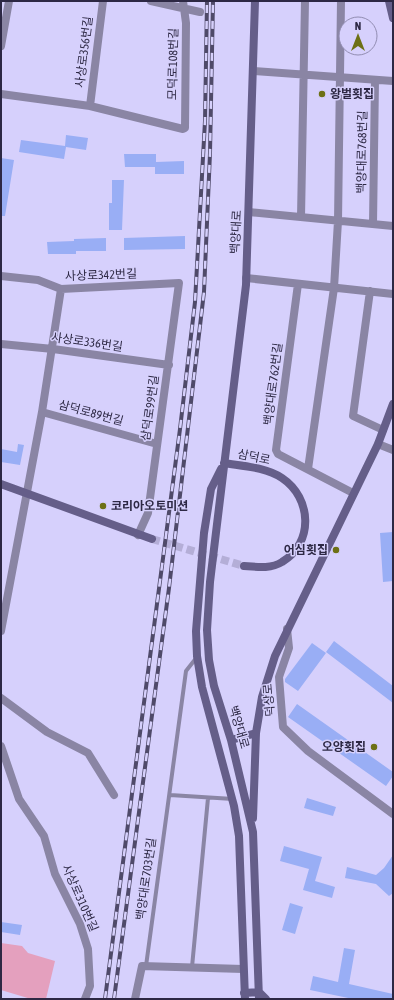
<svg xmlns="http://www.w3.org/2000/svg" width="394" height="1000" viewBox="0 0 394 1000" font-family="'Asap Condensed','Noto Sans KR',sans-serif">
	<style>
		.green { fill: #e4a0be }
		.building { fill: #99aef5 }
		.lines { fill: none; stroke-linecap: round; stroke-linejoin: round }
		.secondary-tunnel { stroke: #b4aed7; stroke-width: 8; stroke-dasharray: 8 4; stroke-linecap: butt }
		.lane { stroke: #8a85a4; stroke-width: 4 }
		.street { stroke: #8a85a4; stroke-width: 8 }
		.secondary { stroke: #655e89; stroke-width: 8 }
		.rail-casing { stroke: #4f4a69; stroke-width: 4 }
		.rail { stroke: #d6d0fc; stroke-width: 2.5; stroke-dasharray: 8; stroke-linecap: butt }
		.poi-dot { fill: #6d7015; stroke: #d6d0fc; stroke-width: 1.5 }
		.labels { text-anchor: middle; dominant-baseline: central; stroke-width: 3; stroke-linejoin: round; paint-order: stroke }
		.street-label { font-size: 12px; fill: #2d2844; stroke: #d6d0fc }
		.poi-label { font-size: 12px; font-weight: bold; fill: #2d2844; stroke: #d6d0fc; text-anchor: start }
	</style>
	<rect width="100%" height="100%" fill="#d6d0fc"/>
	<path class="green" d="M1,943L22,946L28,953L55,961L46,999H31L1,990Z"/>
	<path class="building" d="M66,135L88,138L86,150L66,147L64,159L19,152L21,140L65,146Z
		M124,154H156V162L184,161V174H155V167H125Z
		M1,158L14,160L5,216H1Z
		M112,180H124L122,230H109V203H112Z
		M185,236V249L124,250V238Z
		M106,238V251H76V254H48L47,242L74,241V239Z
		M18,444L24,445L20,465L1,462V449L17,452Z
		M393,532V581L383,582L380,533Z
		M334,641L393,686V703L326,652Z
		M312,643L326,653L298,691L285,682V679Z
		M297,704L393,772V776L386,786L288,717Z
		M307,798L336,807L333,816L304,808Z
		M284,846L322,857L315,881L335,887L332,898L303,890L309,869L280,861Z
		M393,855V893L389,896L376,884L345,878L347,867L376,875L384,868Z
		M290,903L303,907L295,934L282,930Z
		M1,922L22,925L20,935L1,932Z
		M344,948L355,950L349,984L393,994V999H353L310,990L313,976L338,982Z"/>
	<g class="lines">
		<path class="secondary-tunnel" d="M152,539L244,566"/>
		<path class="lane" d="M170,795L233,799
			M146,966L186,671L197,657
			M192,967L208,798"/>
		<path class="street" d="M151,1L200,12
			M1,46L9,1
			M253,71L393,81
			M1,94L90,106L183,129L185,128L186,23L183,1
			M90,106L103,1
			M249,212L393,226
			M301,217L305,1
			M373,224L375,80
			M1,276L38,280L61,289L179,283L148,513L138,535
			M246,278L393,294
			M298,284L276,450L278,454L353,493
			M370,291L353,416L383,430
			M1,344L53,349L169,365
			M42,412L157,444
			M378,444L393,450
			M308,469L334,288L338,221L341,1
			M287,629L289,648L279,677L283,727L308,751L393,814
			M1,631L42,412L61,289
			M1,698L47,732L88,753L114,795
			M1,746L19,799L44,836L55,874L80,924L88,949L90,986L85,999
			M135,999L142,966L243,969"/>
		<path class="secondary" d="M255,1L246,285L210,582L207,630L209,660L214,686L231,740L253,832L259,999
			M389,1L393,18
			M224,463C242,466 266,467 282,478C312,498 314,543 282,562C271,569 257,567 244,566
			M221,469L211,489L204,533L196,631L197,656L202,687L234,806L239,836L245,999
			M1,484L152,539
			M231,740L256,733L262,697L275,656L378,444L393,404
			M253,818L256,733
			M244,993L259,992L266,999"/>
		<defs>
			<path id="rail" d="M105,999L180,429L195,302L205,121L207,1
				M114,999L169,588L204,292L210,153L213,1"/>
		</defs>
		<use href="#rail" class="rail-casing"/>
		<use href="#rail" class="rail"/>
	</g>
	<g class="poi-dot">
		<circle cx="322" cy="94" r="4"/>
		<circle cx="103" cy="506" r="4"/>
		<circle cx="336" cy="550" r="4"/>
		<circle cx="374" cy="747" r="4"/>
	</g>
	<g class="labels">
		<g class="street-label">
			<text transform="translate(84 52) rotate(-83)">사상로356번길</text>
			<text transform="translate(173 64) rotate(-89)">모덕로108번길</text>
			<text transform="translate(362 152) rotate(-89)">백양대로768번길</text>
			<text transform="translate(236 232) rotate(-87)">백양대로</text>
			<text transform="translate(101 275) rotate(-2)">사상로342번길</text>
			<text transform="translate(87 342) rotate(8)">사상로336번길</text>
			<text transform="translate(273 384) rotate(-83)">백양대로762번길</text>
			<text transform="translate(150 408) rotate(-82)">삼덕로99번길</text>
			<text transform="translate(91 413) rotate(15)">삼덕로89번길</text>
			<text transform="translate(254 457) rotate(12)">삼덕로</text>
			<text transform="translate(269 700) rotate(-95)">덕상로</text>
			<text transform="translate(239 727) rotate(74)">백양대로</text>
			<text transform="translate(146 879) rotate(-82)">백양대로703번길</text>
			<text transform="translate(80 898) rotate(66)">사상로310번길</text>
		</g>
		<g class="poi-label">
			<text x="330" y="94">왕벌횟집</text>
			<text x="111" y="506">코리아오토미션</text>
			<text x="328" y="550" text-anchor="end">어심횟집</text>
			<text x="366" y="747" text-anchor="end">오양횟집</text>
		</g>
	</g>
	<rect width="394" height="1000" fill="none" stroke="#2d2844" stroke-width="4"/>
	<g transform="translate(358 36)"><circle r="19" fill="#d6d0fc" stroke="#928db2"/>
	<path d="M0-3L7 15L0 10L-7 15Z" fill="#6d7015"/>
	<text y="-6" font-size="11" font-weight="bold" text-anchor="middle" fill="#2d2844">N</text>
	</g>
</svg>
